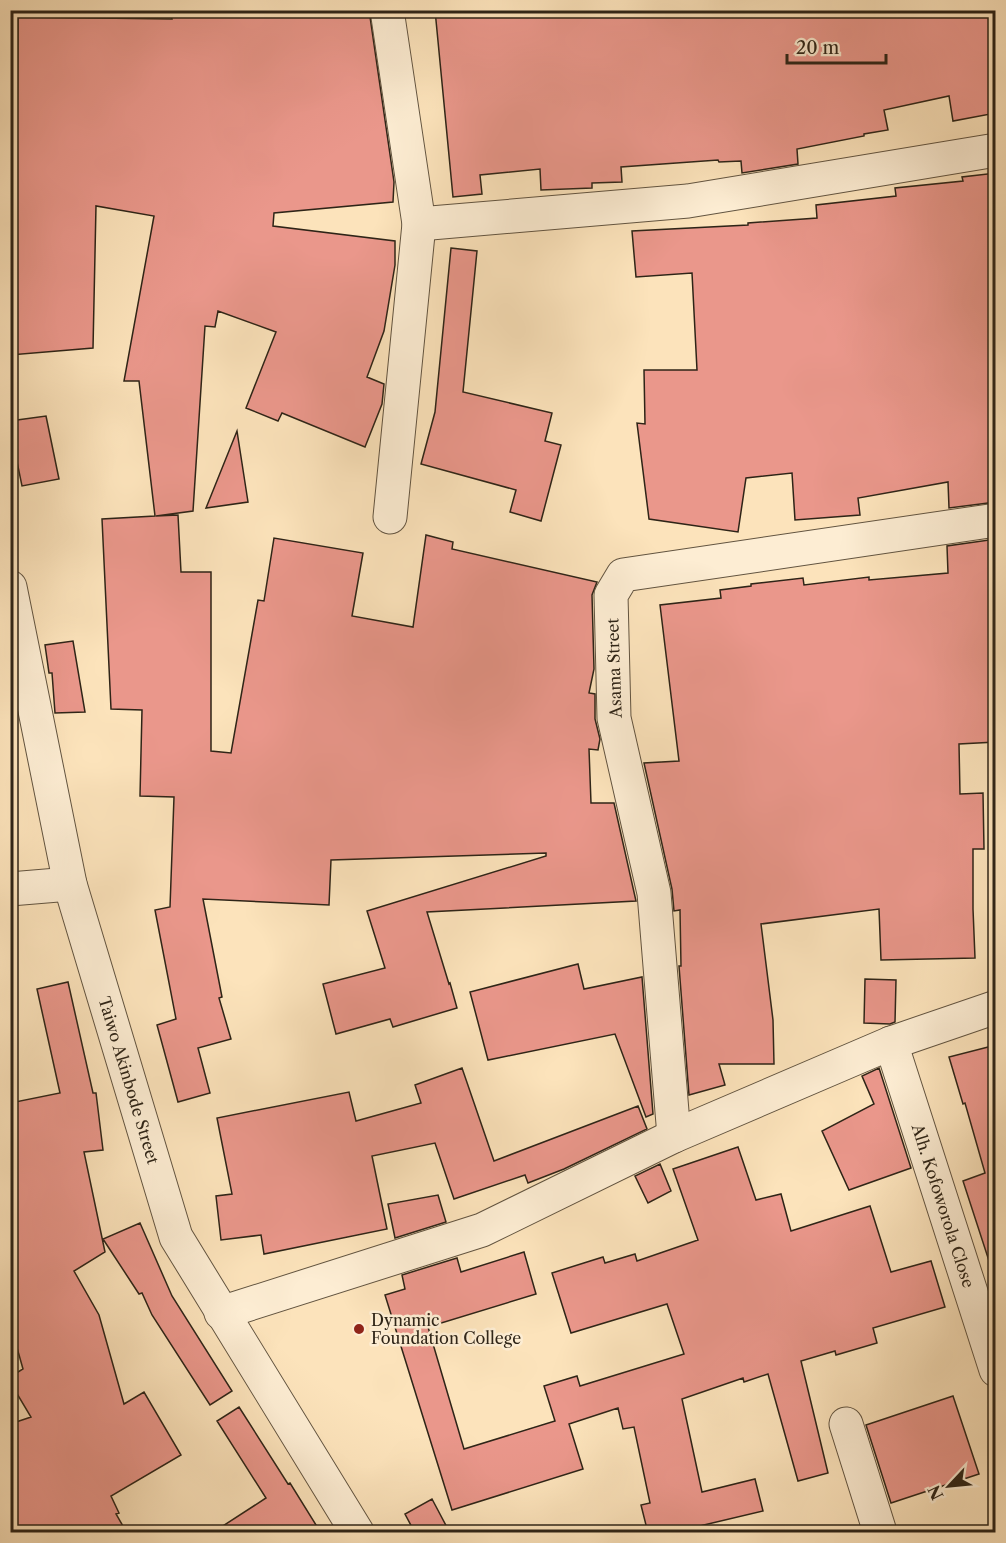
<svg xmlns="http://www.w3.org/2000/svg" width="1006" height="1543" viewBox="0 0 1006 1543" font-family="'Libre Caslon Text',serif">
	<style>
		.building { fill: #ea978b; stroke: #2e2417; stroke-width: 1.5 }
		.lines { fill: none; stroke-linecap: round; stroke-linejoin: round }
		.minor-casing { stroke: #625440; stroke-width: 35 }
		.minor { stroke: #fdedd3; stroke-width: 33 }
		.poi-dot { fill: #8f2418; stroke: #fdedd3; stroke-width: 2 }
		.labels { text-anchor: middle; dominant-baseline: central; stroke-width: 5; stroke-linejoin: round; paint-order: stroke }
		.street-label { font-size: 16px; fill: #2e2417; stroke: #fdedd3 }
		.poi-label { font-size: 16px; fill: #2e2417; stroke: #fdedd3; text-anchor: start }
	</style>
	<rect width="100%" height="100%" fill="#fce3bb"/>
	<filter id="stains"><feTurbulence type="fractalNoise" baseFrequency=".00333" numOctaves="4"/><feColorMatrix values="0 0 0 0 .2 0 0 0 0 .09 0 0 0 0 .02 0 0 0 .5 -.17"/></filter>
	<radialGradient id="worn" r=".72"><stop offset=".6" stop-color="#630" stop-opacity="0"/><stop offset="1" stop-color="#630" stop-opacity=".3"/></radialGradient>
	<path class="building" d="M171,10H369L394,182L393,202L274,213L273,226L395,241V265L384,331L367,377L384,384L382,404L365,447L282,413L278,421L246,408L276,332L218,311L215,327L205,326L193,511L156,516L178,515L181,572H211V751L231,753L258,600L264,601L274,538L363,553L352,616L413,627L426,535L453,542L452,549L597,582L592,595L594,669L589,693L595,694V719L600,739L598,750L589,749L591,803H614L636,901L427,912L449,984L450,983L457,1008L393,1027L390,1019L336,1034L323,984L385,968L367,911L546,856V853L331,860L329,905L203,899L222,997L219,998L231,1039L198,1048L210,1093L178,1102L157,1025L176,1019L155,910L170,907L174,797L140,796L142,710L111,709L102,519L155,516L139,381H124L154,216L96,206L93,348L10,355V159L17,160L18,17L172,19Z
		M435,10H574V16L655,10H996V113L953,121L949,96L884,110L888,130L864,134V136L797,149L798,164L742,173L741,161L719,162L718,160L621,167L622,182L592,183V188L541,190L540,169L480,175L482,194L453,197Z
		M996,173V502L949,508L948,482L858,498L860,515L795,520L792,473L746,478L738,532L649,519L637,423L645,424L644,370H697L692,273L636,277L632,231L748,225V223L817,218L816,205L896,196L895,188L963,181L962,177Z
		M451,248L477,251L463,392L552,413L545,441L561,445L541,521L510,512L516,490L421,464L435,412Z
		M46,416L59,479L22,486L10,428V421Z
		M237,431L248,502L206,508Z
		M996,539V742L959,744L960,794L983,793L984,849H973V909L975,958L881,960L879,909L761,924L773,1020L774,1064H719L725,1085L689,1095L679,966H681L680,910L674,911L672,889L644,763L679,761L660,605L721,598L720,590L751,586V584L803,578L804,585L869,577V580L948,573L947,546Z
		M73,641L85,712L55,713L52,673H49L45,645Z
		M578,964L584,989L642,977L653,1114L646,1117L615,1034L488,1060L470,992Z
		M865,979L896,980L895,1022L890,1024L864,1023Z
		M68,982L93,1093H96L103,1150L84,1152L105,1252L74,1271L99,1315L124,1404L144,1392L181,1455L111,1496L119,1513L116,1514L127,1533H10V1424L31,1417L10,1382V1377L23,1369L10,1323V1103L60,1093L37,989Z
		M996,1045V1263L990,1264L963,1181L985,1173L965,1103L963,1104L949,1057Z
		M462,1068L494,1161L638,1106L647,1129L564,1169L528,1183L525,1175L454,1199L435,1143L372,1156L387,1229L264,1254L261,1235L221,1240L216,1196L232,1194L217,1118L349,1092L356,1121L421,1103L415,1085Z
		M879,1068L911,1168L849,1190L822,1131L874,1104L862,1076Z
		M738,1147L756,1200L781,1194L791,1231L870,1206L891,1272L931,1261L945,1307L873,1328L877,1343L836,1355L835,1351L801,1361L828,1473L798,1481L768,1374L744,1382L743,1378L682,1399L702,1492L755,1479L763,1511L670,1533H648L641,1505L650,1503L634,1427L623,1429L618,1408L569,1424L583,1469L452,1510L385,1295L405,1289L402,1275L457,1258L461,1272L524,1252L536,1294L428,1327L464,1449L555,1421L544,1386L577,1376L580,1386L684,1354L667,1304L571,1333L552,1273L603,1257L605,1263L635,1254L637,1261L698,1240L673,1169Z
		M660,1164L671,1191L648,1203L635,1176Z
		M438,1195L446,1222L395,1238L388,1204Z
		M140,1223L172,1296L232,1391L210,1405L152,1315L142,1293L139,1294L103,1239Z
		M953,1396L979,1474L891,1503L866,1425Z
		M239,1407L288,1484L290,1483L321,1533H212L266,1498L217,1421Z
		M432,1499L450,1533H415L405,1514Z"/>
	<g class="lines">
		<defs>
			<g id="minor">
				<path d="M387,10L419,224L390,517"/>
				<path d="M419,224L688,201L996,150"/>
				<path id="s1" d="M10,587L70,884L176,1237L357,1532"/>
				<path d="M10,889L70,884"/>
				<path id="s2" d="M891,1043L996,1370"/>
				<path d="M674,1136L654,893L614,718L611,595L623,575L996,520"/>
				<path d="M221,1313L482,1230L674,1136L891,1043L996,1007"/>
				<path d="M846,1424L880,1532"/>
			</g>
		</defs>
		<use href="#minor" class="minor-casing"/>
		<use href="#minor" class="minor"/>
	</g>
	<circle class="poi-dot" cx="359" cy="1329" r="6"/>
	<g class="labels">
		<g class="street-label">
			<text transform="translate(614 668) rotate(-92)">Asama Street</text>
			<text stroke="none"><textPath href="#s1" startOffset="508">Taiwo Akinbode Street</textPath></text>
			<text stroke="none"><textPath href="#s2" startOffset="171">Alh. Kofoworola Close</textPath></text>
		</g>
		<g class="poi-label">
			<text x="371" y="1320">Dynamic<tspan x="371" dy="18">Foundation College</tspan></text>
		</g>
	</g>
	<rect width="1006" height="1543" fill="none" stroke="#fce3bb" stroke-width="36"/>
	<rect x="12" y="12" width="982" height="1519" fill="none" stroke="#2e2417" stroke-width="3"/>
	<rect x="18" y="18" width="970" height="1507" fill="none" stroke="#2e2417" stroke-width="1.5"/>
	<g transform="translate(949 1486) rotate(244)" stroke="#fdedd3" stroke-width="4.5" paint-order="stroke">
	<path d="M0-4.5L10 22L0 15L-10 22Z" fill="#2e2417"/>
	<text y="-9" font-size="16" font-weight="bold" text-anchor="middle" fill="#2e2417">N</text>
	</g>
	<path d="M787 54v9h99v-9" fill="none" stroke="#2e2417" stroke-width="3"/>
	<text x="796" y="54" font-size="18" fill="#2e2417" stroke="#fdedd3" stroke-width="4.5" paint-order="stroke">20 m</text>
	<rect width="100%" height="100%" filter="url(#stains)"/>
	<rect width="100%" height="100%" fill="url(#worn)"/>
</svg>
